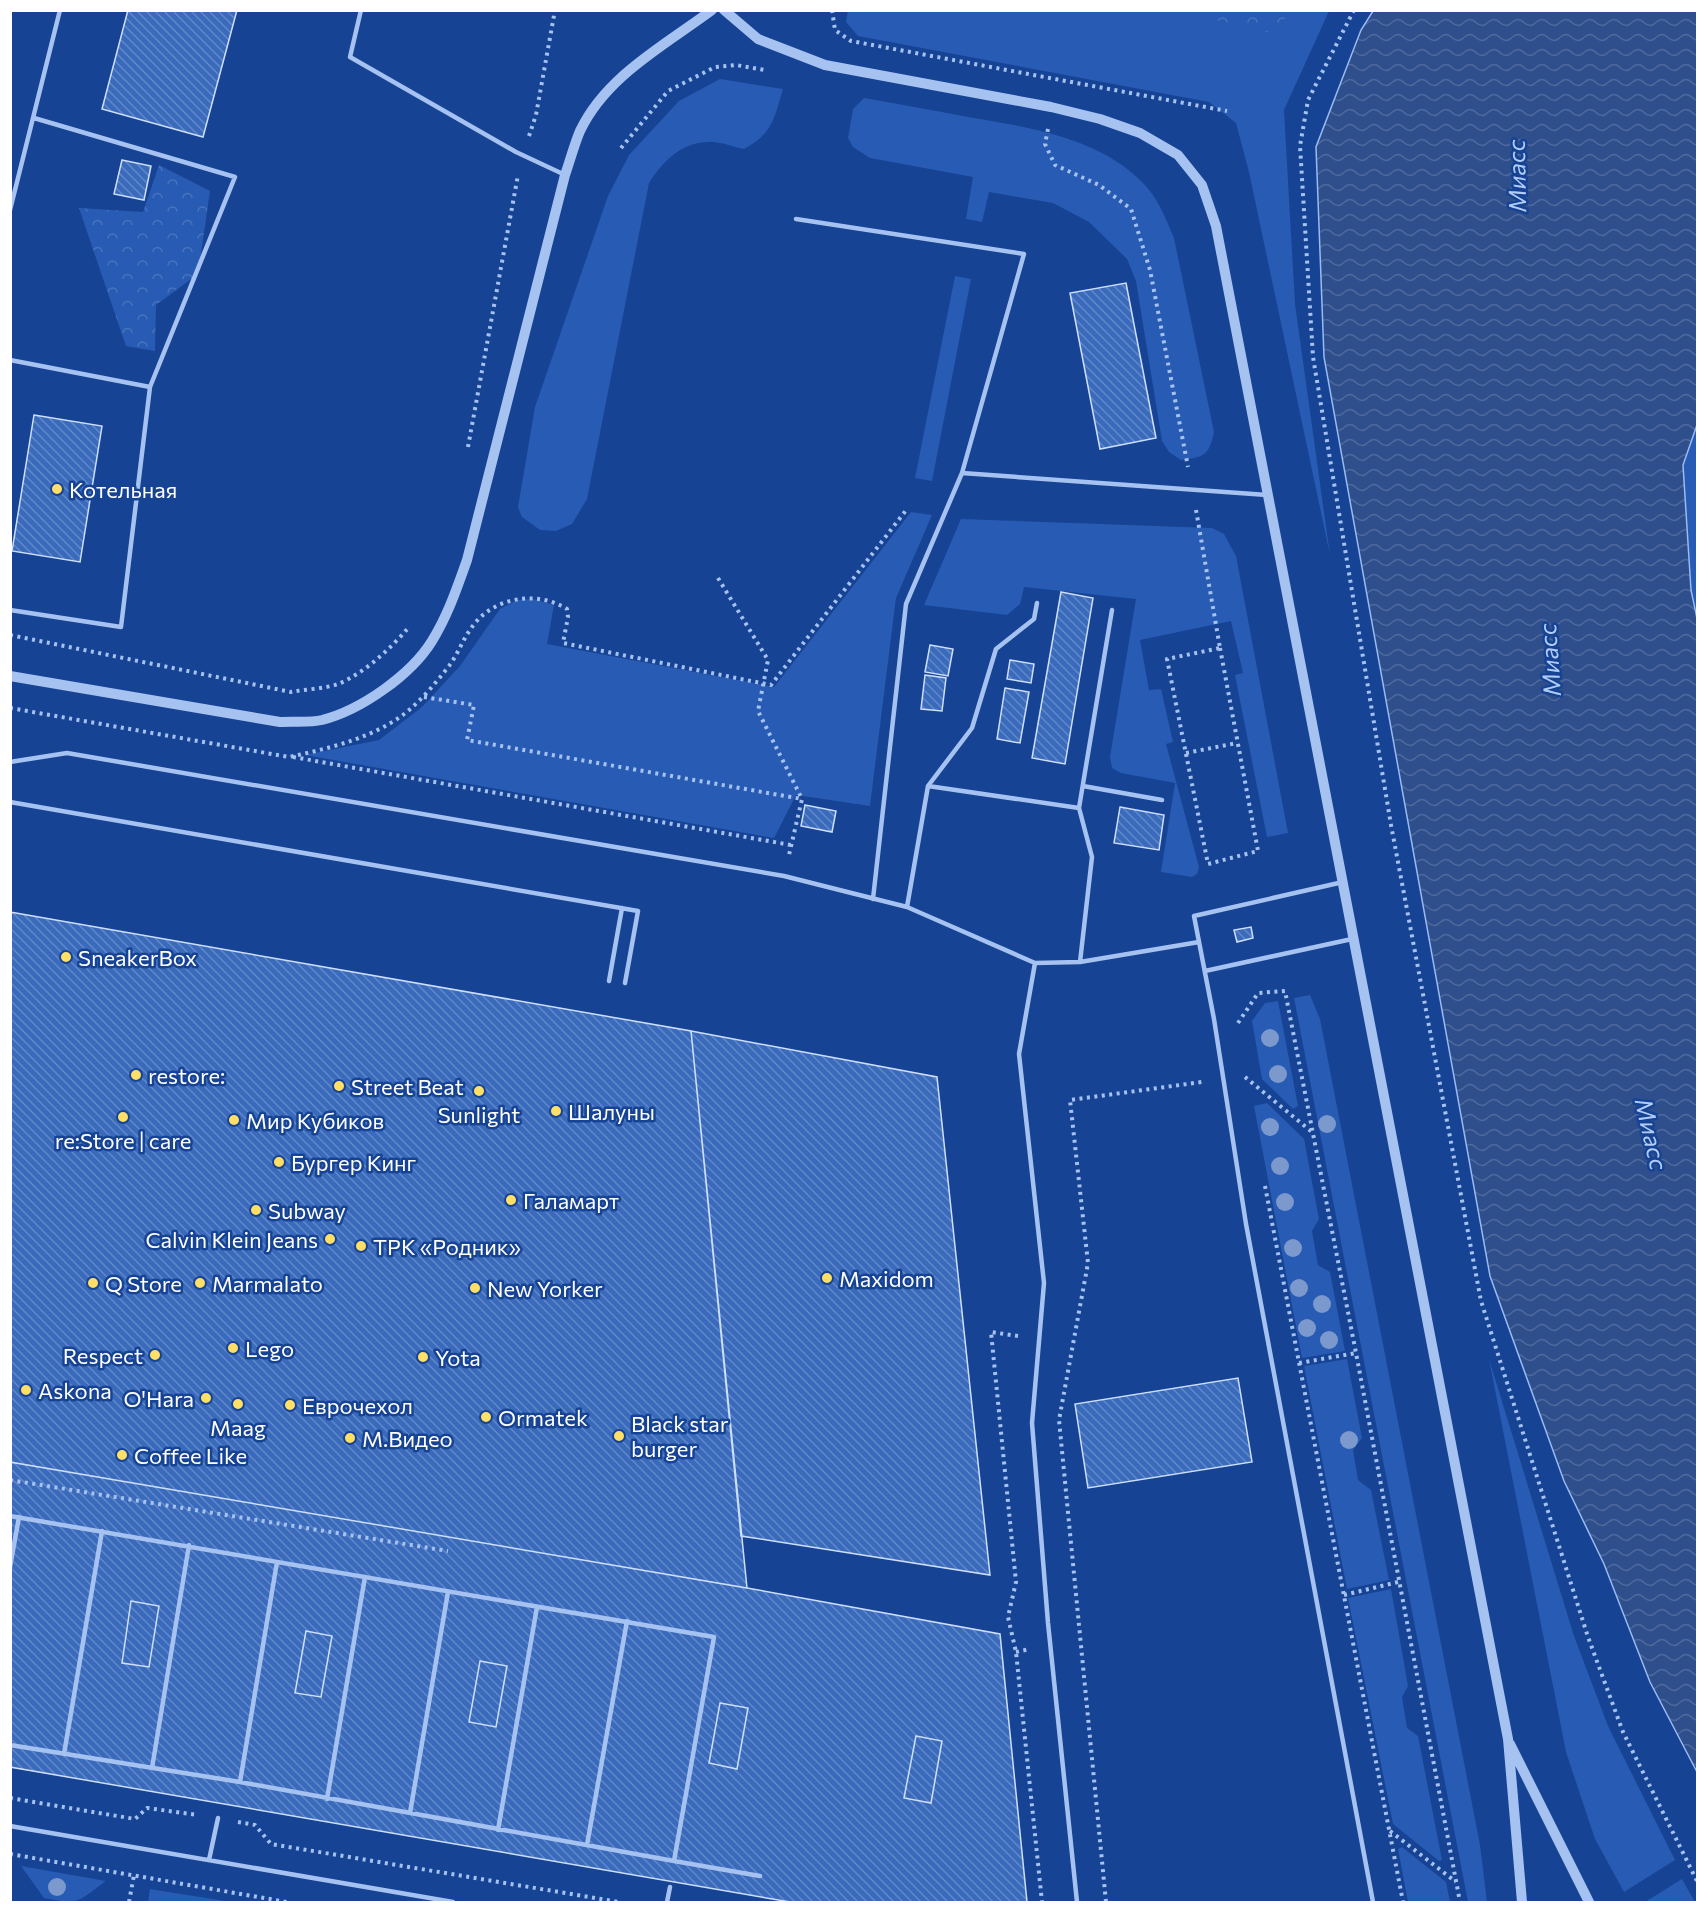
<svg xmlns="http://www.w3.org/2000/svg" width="1708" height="1913" viewBox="0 0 1708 1913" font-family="Commissioner,sans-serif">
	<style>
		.grass { fill: #285bb3 }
		.forest { fill: url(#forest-crowns) }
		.water { fill: url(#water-waves); stroke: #98bbf4; stroke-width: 1.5 }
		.building { fill: url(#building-back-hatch); stroke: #cddffc; stroke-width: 1.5 }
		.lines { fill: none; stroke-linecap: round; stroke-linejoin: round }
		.path { stroke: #a6c2f1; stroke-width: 4; stroke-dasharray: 3 4.5; stroke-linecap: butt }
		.service { stroke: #a6c2f1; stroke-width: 4.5 }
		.tertiary { stroke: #a6c2f1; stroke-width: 10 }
		.tree { fill: #7b99cd }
		.poi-dot { fill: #ffdf66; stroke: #164394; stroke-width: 2 }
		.labels { text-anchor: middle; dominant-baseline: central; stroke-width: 5; stroke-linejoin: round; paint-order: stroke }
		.poi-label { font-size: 22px; fill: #fff; stroke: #164394; text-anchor: start }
		.water-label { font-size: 24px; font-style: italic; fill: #b2ccf8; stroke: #164394 }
	</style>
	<defs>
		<pattern id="forest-crowns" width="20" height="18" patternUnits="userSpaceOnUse" patternTransform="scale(1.5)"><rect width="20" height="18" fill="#285bb3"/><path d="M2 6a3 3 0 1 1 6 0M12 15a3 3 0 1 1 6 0" fill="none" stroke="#4874be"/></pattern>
		<pattern id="water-waves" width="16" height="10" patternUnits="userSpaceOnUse" patternTransform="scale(1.5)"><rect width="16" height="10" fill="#2f4f8c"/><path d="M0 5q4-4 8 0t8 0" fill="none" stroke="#4e699d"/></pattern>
		<pattern id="building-back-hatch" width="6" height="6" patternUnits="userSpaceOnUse" patternTransform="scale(1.5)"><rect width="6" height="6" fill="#3a6abb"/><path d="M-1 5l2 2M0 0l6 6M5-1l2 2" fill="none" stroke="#6188c9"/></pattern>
	</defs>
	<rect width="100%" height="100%" fill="#164394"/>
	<path class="grass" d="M848,10L1329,11L1284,110L1295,304L1330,555L1249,172L1236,123L1209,102L858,36L846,22Z
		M720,79L783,89C774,118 773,134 744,149C733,147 717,140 706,142C679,144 663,162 649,183L587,499L572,524L556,531L540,530L522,517L518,507L535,407L608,196L629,155L679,101Z
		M864,98C898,104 933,110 968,117C1027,127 1098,137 1142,182C1157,196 1166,219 1174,238L1214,432C1209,456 1204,457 1181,460L1169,452L1162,441L1136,281L1127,259L1089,222L1053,203L989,192L982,222L966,219L973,177L870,158L853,147L848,138L853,109Z
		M955,276L971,279L932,481L915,478Z
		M1697,422V623L1691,590L1683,465Z
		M911,512L932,515L896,598L870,806L796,795L774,838L305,755L379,740L422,707L460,666L500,609L517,600L533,599L554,605L547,644L774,687Z
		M961,519L1212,528L1224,534L1236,556L1288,833L1267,837L1235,675L1243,673L1231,621L1140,640L1149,690L1161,689L1173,742L1166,744L1199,867L1197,874L1192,877L1161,872L1175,783L1121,773L1112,768L1110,757L1136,599L1024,587L1020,604L1007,615L924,605Z
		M1310,995L1320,1019L1480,1845L1487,1902H1468L1294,998Z
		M1278,1001L1298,1106L1293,1109L1262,1079L1252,1021L1265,1003Z
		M1267,1103L1304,1139L1319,1219L1312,1231L1318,1265L1330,1272L1345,1351L1302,1358L1254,1106Z
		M1347,1359L1362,1438L1353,1450L1358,1480L1371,1490L1389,1580L1347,1589L1304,1366Z
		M1489,1359L1574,1636L1608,1726L1675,1860L1624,1892L1595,1839L1566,1752Z
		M1391,1589L1408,1686L1402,1697L1407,1728L1418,1736L1442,1860L1439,1861L1393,1824L1348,1598Z
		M1402,1847L1446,1882L1450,1902H1408L1398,1849Z
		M21,1866L106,1881C77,1902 81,1905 44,1898Z
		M1682,1879L1695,1902H1645Z
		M150,1889L231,1902H148Z"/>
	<path class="forest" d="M1176,11H1295L1267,32Z
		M159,165L210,191L198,274L156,305L155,351L126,346L79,208L143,212Z"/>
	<path class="water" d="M1373,11H1697L1698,422L1683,465L1691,590L1698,623L1697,1772L1650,1682L1604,1564L1564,1481L1490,1276L1324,357L1316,147L1361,30Z"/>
	<path class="building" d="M128,10H237L203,137L102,109Z
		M122,160L151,166L144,200L114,194Z
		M1126,283L1156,438L1100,449L1070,293Z
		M34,415L102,426L80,562L12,551Z
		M1061,592L1093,598L1065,764L1032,758Z
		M930,645L953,649L948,676L925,672Z
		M1010,660L1034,664L1031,683L1007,679Z
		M925,675L946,678L942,711L921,709Z
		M1005,688L1029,692L1020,743L997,739Z
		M805,805L836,811L832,832L801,826Z
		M1120,807L1164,815L1159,850L1114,843Z
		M10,912L691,1031L747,1588L10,1462Z
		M1251,927L1253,938L1237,942L1234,930Z
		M691,1031L937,1077L990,1575L741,1536Z
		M1238,1378L1252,1462L1088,1488L1075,1404Z
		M10,1462L747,1588L1000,1634L1027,1902H790L10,1767Z
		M131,1601L159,1606L149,1667L122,1663Z
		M306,1631L332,1636L321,1697L295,1693Z
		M480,1661L507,1666L496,1727L469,1722Z
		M720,1703L748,1708L737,1769L709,1763Z
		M916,1736L942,1741L931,1803L904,1798Z"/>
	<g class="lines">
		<path class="path" d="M832,10L835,30L851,41L1227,111
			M1354,10L1308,100L1300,146L1313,357L1391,825L1481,1301L1588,1637L1623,1732L1698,1883
			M1048,129L1045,144L1055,165L1099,185L1131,209L1150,270L1188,467
			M529,136L536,115L555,10
			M621,148L668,91L715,67L736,65L765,70
			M468,447L518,175
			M1196,510L1220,648
			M718,578L768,660L758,711L802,799L789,855
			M10,635L291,692C306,689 324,689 338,684C365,673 391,648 409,627
			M1220,648L1258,851L1208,864L1167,659Z
			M424,697L474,705L467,740L802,799
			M10,708L289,757C326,749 365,740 397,719C417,706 434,685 449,666C458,654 463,639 472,627C493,597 537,590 567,609L568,617L563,643L771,685L907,509
			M1186,753L1237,743
			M293,757L791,845
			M1238,1023L1258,993L1285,991L1356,1353L1460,1902
			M1245,1077L1312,1132
			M1265,1186L1403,1902
			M1018,1336L991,1332L1016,1582L1008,1617L1016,1652L1042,1902
			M1299,1363L1356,1353
			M10,1480L448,1551
			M1344,1595L1398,1582
			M1016,1652L1030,1649
			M10,1798L135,1819L147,1808L198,1815
			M238,1822L255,1825L271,1844L619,1902
			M1390,1831L1456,1882
			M10,1854L287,1902
			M129,1902L134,1875
			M1106,1902L1059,1420L1088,1263L1070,1100L1202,1082"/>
		<path class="service" d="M361,10L350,57L516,152L563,174
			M10,210L60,10
			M796,219L1024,254L962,473L1267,495
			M10,360L150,387
			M10,610L121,627L150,387L235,177L34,118
			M10,762L67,753L784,876L907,907L1035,963
			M928,786L1079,808
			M1083,786L1162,800
			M10,802L638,911L625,983
			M1343,882L1194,916L1214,1019L1246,1224L1373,1902
			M873,899L906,604L962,473
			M907,907L928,786L972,728L996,649L1034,619L1037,603
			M1080,962L1092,857L1079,808L1112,610
			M1205,971L1352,939
			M609,981L622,908
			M10,1516L714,1637L674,1861L240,1782L10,1745
			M10,1567L19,1517
			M64,1754L102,1531
			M152,1768L189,1545
			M240,1782L277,1562
			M327,1799L365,1577
			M410,1813L448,1592
			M10,1826L453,1902
			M498,1830L537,1607
			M587,1845L627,1621
			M209,1860L218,1818
			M674,1861L760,1876
			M667,1902L670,1887
			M1077,1902L1048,1623L1032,1423L1044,1283L1019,1054L1035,963L1080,962L1199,942"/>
		<path class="tertiary" d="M724,10L758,39L825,65L1051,107L1100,119L1140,133L1178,155L1202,185L1216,226L1508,1739L1522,1902
			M10,676L280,722C293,721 309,723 322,720C361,710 411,675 432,641C448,615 457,588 467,560L565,175C570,161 574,145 580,131C606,76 665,45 712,10
			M1510,1744L1589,1902"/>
	</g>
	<g class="tree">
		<circle cx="1270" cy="1038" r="9"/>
		<circle cx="1278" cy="1074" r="9"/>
		<circle cx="1327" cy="1124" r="9"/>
		<circle cx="1270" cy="1127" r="9"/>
		<circle cx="1280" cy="1166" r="9"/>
		<circle cx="1285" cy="1202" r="9"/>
		<circle cx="1293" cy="1248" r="9"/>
		<circle cx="1299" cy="1288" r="9"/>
		<circle cx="1322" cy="1304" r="9"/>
		<circle cx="1307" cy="1328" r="9"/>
		<circle cx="1329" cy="1340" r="9"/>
		<circle cx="1349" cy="1440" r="9"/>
		<circle cx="57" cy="1887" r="9"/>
	</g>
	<g class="poi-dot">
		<circle cx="57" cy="489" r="6"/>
		<circle cx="66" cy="957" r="6"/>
		<circle cx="136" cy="1075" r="6"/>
		<circle cx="339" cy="1086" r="6"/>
		<circle cx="479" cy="1091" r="6"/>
		<circle cx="556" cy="1111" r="6"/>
		<circle cx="123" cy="1117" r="6"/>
		<circle cx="234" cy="1120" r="6"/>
		<circle cx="279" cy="1162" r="6"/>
		<circle cx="511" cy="1200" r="6"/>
		<circle cx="256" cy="1210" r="6"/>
		<circle cx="330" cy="1239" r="6"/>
		<circle cx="361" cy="1246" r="6"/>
		<circle cx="827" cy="1278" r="6"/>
		<circle cx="93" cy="1283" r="6"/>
		<circle cx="200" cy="1283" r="6"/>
		<circle cx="475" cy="1288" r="6"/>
		<circle cx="233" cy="1348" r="6"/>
		<circle cx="155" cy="1355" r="6"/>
		<circle cx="423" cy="1357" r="6"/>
		<circle cx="26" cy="1390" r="6"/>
		<circle cx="206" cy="1398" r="6"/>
		<circle cx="238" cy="1404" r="6"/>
		<circle cx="290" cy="1405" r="6"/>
		<circle cx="486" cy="1417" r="6"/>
		<circle cx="619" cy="1436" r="6"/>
		<circle cx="350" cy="1438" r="6"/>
		<circle cx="122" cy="1455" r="6"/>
	</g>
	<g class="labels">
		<g class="poi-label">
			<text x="69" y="489">Котельная</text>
			<text x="78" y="957">SneakerBox</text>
			<text x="148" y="1075">restore:</text>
			<text x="351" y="1086">Street Beat</text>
			<text x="568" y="1111">Шалуны</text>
			<text x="479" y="1114" text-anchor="middle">Sunlight</text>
			<text x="246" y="1120">Мир Кубиков</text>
			<text x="123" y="1140" text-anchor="middle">re:Store | care</text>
			<text x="291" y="1162">Бургер Кинг</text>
			<text x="523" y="1200">Галамарт</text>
			<text x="268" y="1210">Subway</text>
			<text x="318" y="1239" text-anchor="end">Calvin Klein Jeans</text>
			<text x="373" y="1246">ТРК «Родник»</text>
			<text x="839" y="1278">Maxidom</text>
			<text x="105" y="1283">Q Store</text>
			<text x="212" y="1283">Marmalato</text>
			<text x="487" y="1288">New Yorker</text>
			<text x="245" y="1348">Lego</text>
			<text x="143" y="1355" text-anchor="end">Respect</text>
			<text x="435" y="1357">Yota</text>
			<text x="38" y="1390">Askona</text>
			<text x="194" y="1398" text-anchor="end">O'Hara</text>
			<text x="302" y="1405">Еврочехол</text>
			<text x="498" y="1417">Ormatek</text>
			<text x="631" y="1423">Black star<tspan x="631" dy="25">burger</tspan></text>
			<text x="238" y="1427" text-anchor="middle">Maag</text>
			<text x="362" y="1438">М.Видео</text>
			<text x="134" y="1455">Coffee Like</text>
		</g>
		<g class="water-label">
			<text transform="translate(1516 176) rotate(-91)">Миасс</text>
			<text transform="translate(1549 660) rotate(-94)">Миасс</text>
			<text transform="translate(1652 1134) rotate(77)">Миасс</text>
		</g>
	</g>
	<rect width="1708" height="1913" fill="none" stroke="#ffffff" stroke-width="24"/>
</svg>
